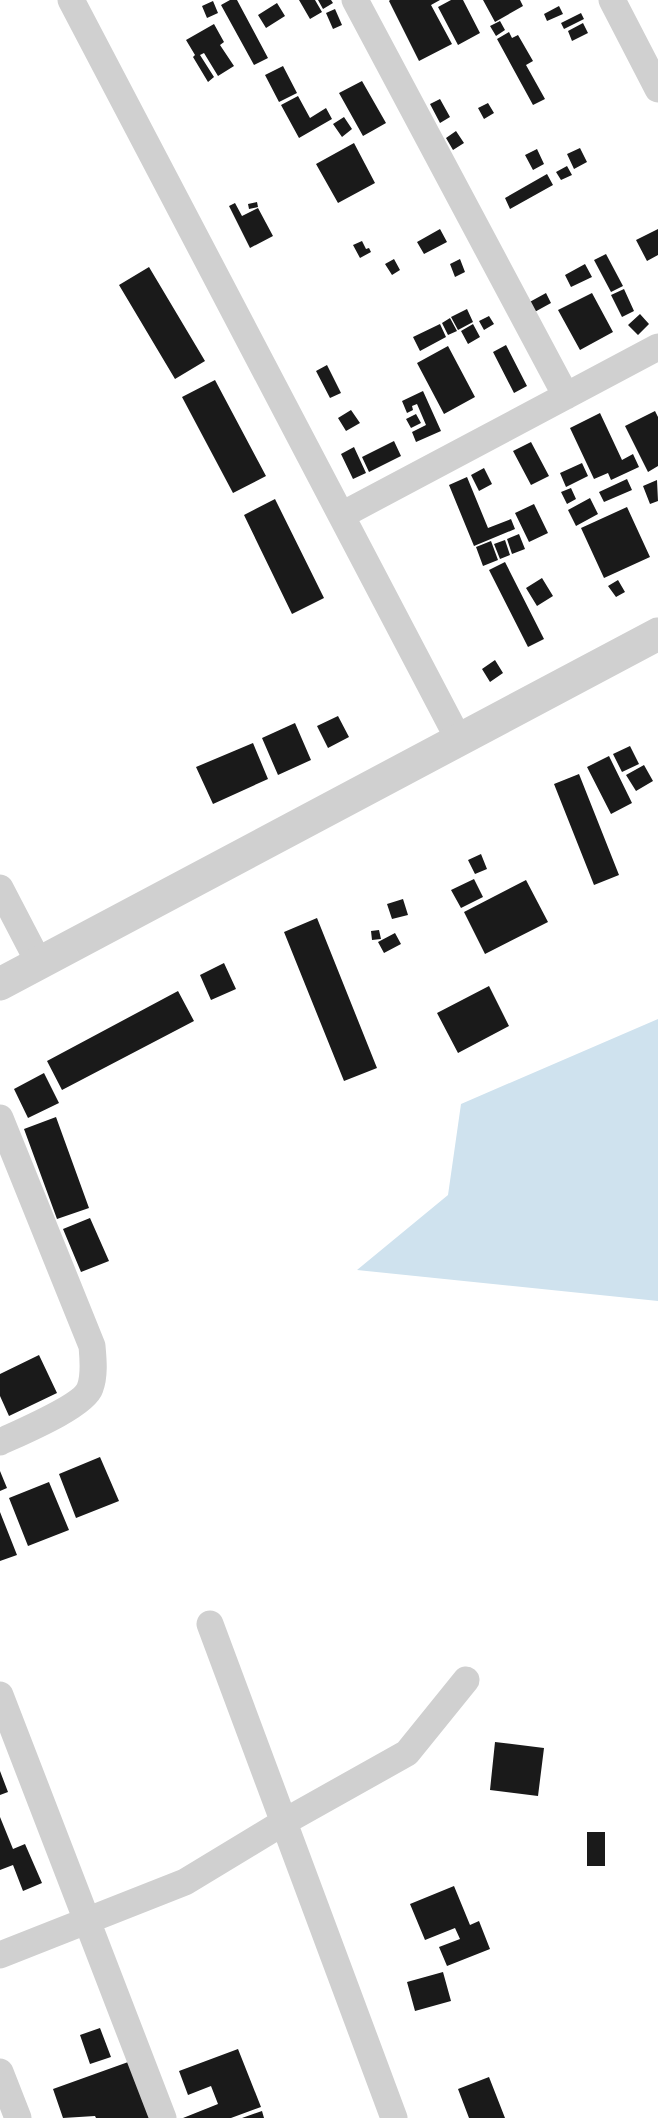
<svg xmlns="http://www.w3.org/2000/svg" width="658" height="2118" viewBox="0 0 658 2118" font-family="'Sofia Sans Condensed',sans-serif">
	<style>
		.water { fill: #cfe2ee }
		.building { fill: #1a1a1a }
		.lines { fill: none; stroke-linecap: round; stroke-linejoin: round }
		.minor { stroke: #d0d0d0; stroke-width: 27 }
		.tertiary { stroke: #d0d0d0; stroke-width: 33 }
	</style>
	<rect width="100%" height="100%" fill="#fff"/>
	<path class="water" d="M658,1019V1301L357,1270L448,1195L461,1104Z"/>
	<path class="building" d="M230,0H237L268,58L254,65L221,5Z
		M299,0H315L322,12L310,19Z
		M318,0H331L333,3L323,9Z
		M390,0H440L431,5L452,44L419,61L389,1Z
		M451,0H463L480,33L458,45L438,7Z
		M483,0H520L523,6L495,22Z
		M213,1L218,13L207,18L202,6Z
		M277,3L285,16L266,28L258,15Z
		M559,6L563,14L547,21L544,14Z
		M335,9L342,25L333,29L326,13Z
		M581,13L584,19L564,29L561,23Z
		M500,21L505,30L496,36L490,26Z
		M583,23L588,33L572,41L568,31Z
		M214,24L224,42L220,45L234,66L218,76L204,53L200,55L214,77L208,82L193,57L195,55L186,40Z
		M509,32L512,38L518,35L533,61L526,65L545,99L533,105L497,39Z
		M283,66L297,93L279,102L265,75Z
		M362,81L386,123L363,136L339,93Z
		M298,96L310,118L326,108L332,119L299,138L281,105Z
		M440,99L450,117L440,123L430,104Z
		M488,103L494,113L484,119L478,108Z
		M344,117L352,129L342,137L333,124Z
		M456,131L464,143L453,150L446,138Z
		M354,143L375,183L338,203L316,164Z
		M580,148L587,162L574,169L567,154Z
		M537,149L544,164L533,170L525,155Z
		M567,166L572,175L561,180L556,172Z
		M547,174L553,185L510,209L505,198Z
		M257,202L258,207L249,209L248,204Z
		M235,203L242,216L258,208L273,236L250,248L229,206Z
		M440,229L447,242L424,254L417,242Z
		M658,229V255L647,261L636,240Z
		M362,241L366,249L369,248L371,252L360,258L353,245Z
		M606,254L623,286L611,292L594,260Z
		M394,259L400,270L392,275L385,264Z
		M460,259L465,272L455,277L450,264Z
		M585,264L592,277L571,287L565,275Z
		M149,267L205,361L175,379L119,285Z
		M624,289L634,311L622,317L611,295Z
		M546,293L551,303L531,314L526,304Z
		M592,293L613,332L580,350L558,310Z
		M467,309L473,322L458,330L451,317Z
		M640,314L649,324L638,335L628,325Z
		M489,316L494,324L484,330L479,321Z
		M450,318L457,331L448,335L442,323Z
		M440,324L446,337L420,351L413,337Z
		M473,324L480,337L468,344L461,331Z
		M506,345L527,386L514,393L493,352Z
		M448,346L475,397L444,414L417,363Z
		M327,365L341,393L330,398L316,371Z
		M215,380L266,476L233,493L182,397Z
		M423,391L441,431L416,442L412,432L426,425L417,404L412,406L413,410L407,413L402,401Z
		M351,410L360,423L346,431L338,418Z
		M655,411L658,417V466L648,472L625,426Z
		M600,413L622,460L633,454L639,467L611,480L608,473L594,479L570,428Z
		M416,414L421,423L411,428L406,419Z
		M394,441L401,456L369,472L362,457Z
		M531,442L549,476L531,485L513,451Z
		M354,447L366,473L353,479L341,454Z
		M582,463L588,476L566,487L560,473Z
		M484,468L492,484L479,491L471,475Z
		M467,477L488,528L511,519L515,529L474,546L449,485Z
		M627,479L632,490L604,502L599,492Z
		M657,480L658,501L650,504L643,486Z
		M571,488L576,499L567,504L561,492Z
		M590,498L598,514L576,526L568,510Z
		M275,499L324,598L292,614L244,515Z
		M534,504L548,533L529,542L515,513Z
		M627,507L650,557L604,578L581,528Z
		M519,534L525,549L512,554L507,539Z
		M505,540L510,555L500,559L494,544Z
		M491,541L498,560L483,566L476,547Z
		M505,562L544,639L528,647L489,570Z
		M542,578L553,596L537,606L526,588Z
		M618,580L625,592L616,597L608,586Z
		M495,660L503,673L490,682L482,669Z
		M338,716L349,737L328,748L317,726Z
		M295,723L311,760L278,775L262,738Z
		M253,743L268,779L213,804L196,767Z
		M630,746L639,764L622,772L613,754Z
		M609,756L632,803L611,814L587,767Z
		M644,765L653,781L636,791L626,775Z
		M579,774L619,875L594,885L554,784Z
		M481,854L487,869L475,874L468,860Z
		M474,879L483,897L461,908L451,890Z
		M526,880L548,922L485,954L464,912Z
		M403,899L408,915L392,919L387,904Z
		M317,918L377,1068L344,1081L284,932Z
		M379,930L381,939L372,940L371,931Z
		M395,933L401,944L384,953L378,942Z
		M224,963L236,989L211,1000L200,975Z
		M489,986L509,1026L458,1053L437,1013Z
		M178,991L194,1021L62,1090L47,1061Z
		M44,1073L59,1103L28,1118L14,1089Z
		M56,1117L89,1208L57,1219L24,1129Z
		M90,1218L109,1261L81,1272L63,1229Z
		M39,1355L57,1393L9,1416L0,1396V1374Z
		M100,1457L119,1501L76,1518L59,1474Z
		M0,1471L7,1488L0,1491Z
		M49,1482L69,1530L28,1546L9,1498Z
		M0,1512L17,1555L0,1561Z
		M495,1742L544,1748L538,1796L490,1790Z
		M0,1771L8,1792L0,1795Z
		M0,1817L13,1849L25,1844L42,1883L23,1891L13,1865L0,1870Z
		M587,1832H605V1866H587Z
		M454,1886L470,1925L479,1921L490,1949L447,1966L439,1947L460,1939L455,1928L425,1940L410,1904Z
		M443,1972L451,2001L415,2011L407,1982Z
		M100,2028L111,2057L90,2064L80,2035Z
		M238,2049L261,2107L231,2118H183L218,2104L211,2086L188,2095L179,2071Z
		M131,2061L152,2118H96L95,2116L63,2118L53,2089Z
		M489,2077L505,2118H469L458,2089Z
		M262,2111L264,2118H242Z"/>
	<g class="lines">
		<path class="minor" d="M71,0L459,740
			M355,0L566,396
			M612,0L658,89
			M342,515L658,347
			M0,888L39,963
			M0,1118L92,1346C93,1358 95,1375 90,1388C84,1406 19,1433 0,1442
			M210,1624L394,2118
			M0,1695L163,2118
			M0,1955L185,1882L284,1822L407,1753L466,1680
			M0,2072L18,2118"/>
		<path class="tertiary" d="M0,984L658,634"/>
	</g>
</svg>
